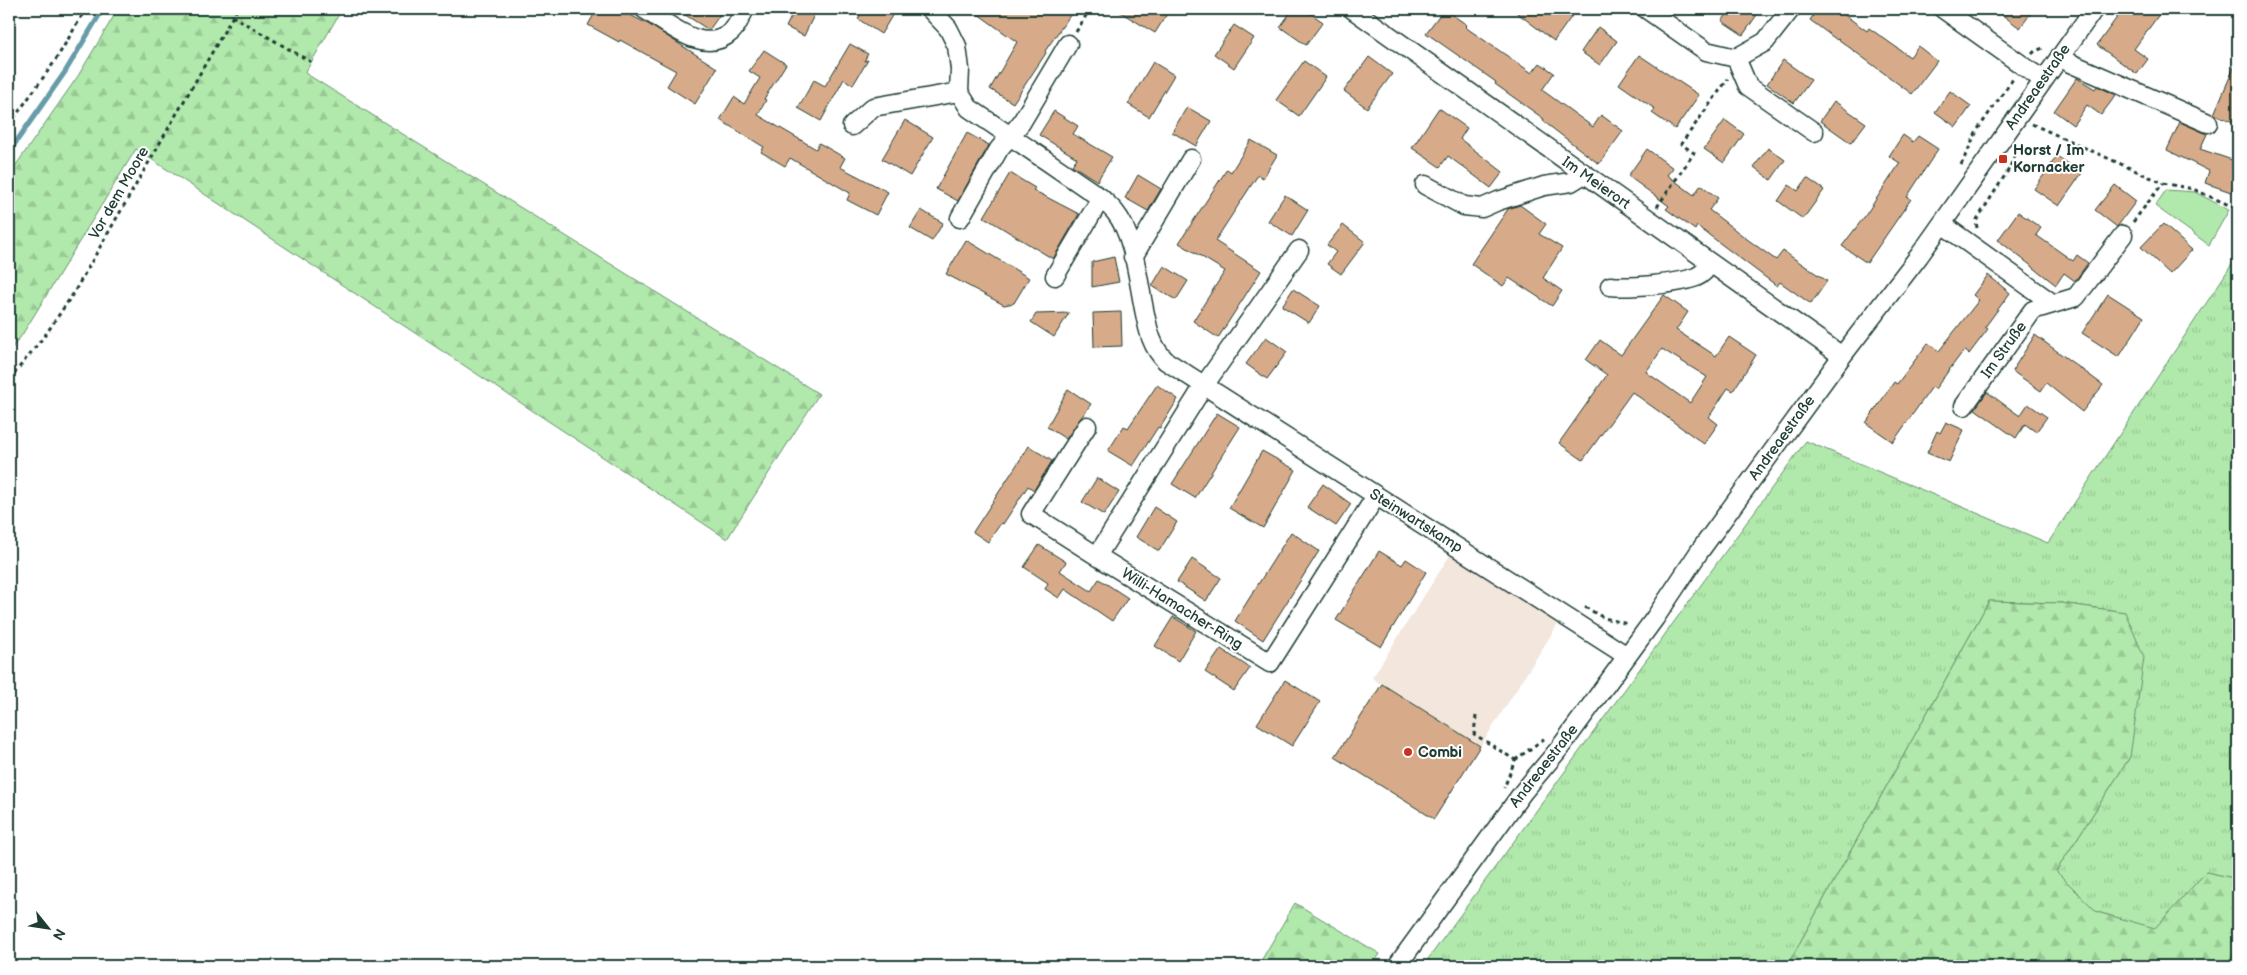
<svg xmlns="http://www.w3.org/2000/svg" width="2247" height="975" viewBox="0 0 2247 975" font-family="'Balsamiq Sans',sans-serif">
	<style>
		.built { fill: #f3e6dc }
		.grass { fill: url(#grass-tufts); stroke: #689270 }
		.forest { fill: url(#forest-firs); stroke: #689270 }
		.park { fill: #b1e8ab; stroke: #689270 }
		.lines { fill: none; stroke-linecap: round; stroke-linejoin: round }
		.stream { stroke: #669ba9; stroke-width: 5 }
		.building { fill: #d7ab89; stroke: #1f3d34; fill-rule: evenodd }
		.minor-casing { stroke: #1f3d34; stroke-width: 21 }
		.path { stroke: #1f3d34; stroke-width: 3; stroke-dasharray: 4 4; stroke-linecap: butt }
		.minor { stroke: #fff; stroke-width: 18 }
		.poi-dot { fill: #c8321e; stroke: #fff; stroke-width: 2 }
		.labels { text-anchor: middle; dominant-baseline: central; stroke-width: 4; stroke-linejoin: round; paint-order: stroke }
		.street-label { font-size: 15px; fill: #1f3d34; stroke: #fff }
		.poi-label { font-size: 15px; font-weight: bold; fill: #1f3d34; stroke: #fff; text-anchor: start }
	</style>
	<defs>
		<pattern id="grass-tufts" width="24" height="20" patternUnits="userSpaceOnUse" patternTransform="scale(1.25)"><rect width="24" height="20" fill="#b1e8ab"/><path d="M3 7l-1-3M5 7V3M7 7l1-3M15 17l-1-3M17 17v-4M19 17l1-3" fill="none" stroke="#98c894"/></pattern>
		<pattern id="forest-firs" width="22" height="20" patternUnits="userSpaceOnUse" patternTransform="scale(1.25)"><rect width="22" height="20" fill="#b1e8ab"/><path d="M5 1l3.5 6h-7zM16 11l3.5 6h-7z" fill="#98c894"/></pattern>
	</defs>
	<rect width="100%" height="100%" fill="#fff"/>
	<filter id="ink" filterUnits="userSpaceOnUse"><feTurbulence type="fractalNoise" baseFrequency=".02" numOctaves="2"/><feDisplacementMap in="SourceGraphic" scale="10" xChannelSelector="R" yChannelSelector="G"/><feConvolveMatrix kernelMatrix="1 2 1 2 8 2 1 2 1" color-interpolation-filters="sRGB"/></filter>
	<g filter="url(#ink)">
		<path class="built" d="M1450,555L1558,624L1434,819L1335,757L1381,684L1372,678Z"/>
		<path class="grass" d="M2238,255V879L2206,872L2155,929L2097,912L2056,871L2130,757L2125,612L2061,603L1989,601L1787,966H1423L1806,441L2048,543Z"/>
		<path class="forest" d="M118,9H342L305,73L819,394L727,539L136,149L22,335L9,352V175L78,76Z
			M1989,601L2061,603L2125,612L2144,657L2130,757L2056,871L2097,912L2155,928L2206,872L2238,879V966H1787Z
			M1295,903L1380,954L1372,966H1258Z"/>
		<path class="park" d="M2166,190L2195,192L2229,210L2209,245L2155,206Z"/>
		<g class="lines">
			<path class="stream" d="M9,152L65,72L103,9"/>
		</g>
		<path class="building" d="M597,9H618L648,24L717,68L695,104L667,86L676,71L620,40L619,42L588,25Z
			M676,9H724L709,30Z
			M795,9H802L814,15L804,36L786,27Z
			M864,9H896L881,34L858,19Z
			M971,9H1064L1071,14L1045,51L1046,53L1013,103L990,89L1017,42Z
			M1115,9H1170L1155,33Z
			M1293,9H1304L1323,22L1306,45L1280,27Z
			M1444,9L1467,25L1465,27L1532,73L1540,63L1554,73L1542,90L1593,127L1601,115L1623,131L1599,164L1543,121L1544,119L1495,84L1496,82L1426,33Z
			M1512,9H1577L1554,41Z
			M1731,9H1761L1743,35L1722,21Z
			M1818,9H1836L1867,31L1869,28L1910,57L1918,46L1937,61L1912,94L1838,39L1837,40L1810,20Z
			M1994,9H2034L2020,28Z
			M2123,9H2163L2134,49L2148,59L2137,74L2097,45Z
			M1234,25L1254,38L1234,68L1214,54Z
			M1598,27L1617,41L1600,65L1581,52Z
			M850,44L868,54L864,61L868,60L853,85L844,79L821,121L798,108L814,80L825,86Z
			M764,50L786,64L764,99L766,100L758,115L816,149L819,143L845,158L840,167L888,192L876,215L847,200L850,193L790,158L785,166L761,152L764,147L720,120L734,97L744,104L760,78L749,71Z
			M1639,55L1699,95L1675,129L1652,113L1655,109L1619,84Z
			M1369,57L1392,74L1367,108L1344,91Z
			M2238,58V124L2214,114Z
			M1783,60L1811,80L1794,103L1767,84Z
			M1304,61L1326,77L1299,116L1276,100Z
			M1153,62L1174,75L1149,117L1128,104Z
			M2077,78L2095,89L2097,86L2116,95L2101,115L2087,105L2073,125L2054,111Z
			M1950,91L1971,106L1956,127L1935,112Z
			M1834,101L1866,123L1851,143L1820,121Z
			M1187,107L1211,121L1196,146L1172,132Z
			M1439,108L1467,128L1460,139L1503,172L1491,188L1448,156L1440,167L1412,148Z
			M1054,111L1078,126L1073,134L1112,157L1097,181L1072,165L1077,158L1039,135Z
			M905,120L933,137L910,176L882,159Z
			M1725,120L1744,134L1724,163L1704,149Z
			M2180,122L2207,134L2200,149L2238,162V171L2231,192L2205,183L2209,171L2167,150Z
			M967,133L989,145L958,201L936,189Z
			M1903,135L1913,142L1918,136L1938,149L1907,197L1911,199L1867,263L1842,246L1865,216L1900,163L1889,156Z
			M1251,140L1277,155L1263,178L1258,175L1215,241L1261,271L1218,338L1193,321L1225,271L1179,243L1227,169L1231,172Z
			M1768,148L1785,160L1771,180L1754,167Z
			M1647,149L1673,168L1667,175L1694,195L1701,185L1718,198L1709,210L1747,239L1776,260L1783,251L1827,281L1811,304L1780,282L1777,286L1697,226L1695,230L1666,209L1669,206L1628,176Z
			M2057,156L2082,173L2059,206L2034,189Z
			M1010,173L1035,188L1033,190L1079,214L1053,259L984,217Z
			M1138,175L1161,189L1148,211L1125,198Z
			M1807,178L1824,190L1803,219L1778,201L1789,185L1798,191Z
			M2115,185L2136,201L2117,227L2095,210Z
			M1285,195L1308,210L1292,236L1268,221Z
			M1520,205L1546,224L1539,234L1562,248L1543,278L1562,291L1552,306L1509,278L1503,286L1471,264L1508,209Z
			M921,210L943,223L932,241L910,228Z
			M2018,212L2041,228L2036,235L2073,261L2077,255L2088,263L2075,281L2064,273L2056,285L1998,240Z
			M2163,224L2192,250L2170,274L2141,247Z
			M1343,225L1365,242L1341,274L1327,264L1336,252L1327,245Z
			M966,240L1029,278L1014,303L1004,305L946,274Z
			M1114,257L1119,282L1092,287V262Z
			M1164,266L1188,281L1176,300L1152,286Z
			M1988,275L2010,293L1985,327L1988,329L1969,354L1964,350L1935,389L1932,387L1893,442L1866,423L1894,382L1897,384L1928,343L1939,351L1979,300L1973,295Z
			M1293,289L1320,306L1309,323L1282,306Z
			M2108,294L2144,317L2119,357L2082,333Z
			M1664,295L1688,312L1676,330L1716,356L1729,337L1756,355L1733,391L1728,388L1709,417L1718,424L1704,444L1632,392L1583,460L1559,443L1607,375L1586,360L1600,340L1621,355ZM1662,349L1707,377L1690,403L1646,372Z
			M1121,312L1122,346L1094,347L1093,313Z
			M1069,313L1054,337L1031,322L1036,314Z
			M2035,335L2103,385L2082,412L2046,383L2041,391L2012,371Z
			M1266,337L1287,352L1267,379L1246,364Z
			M1157,385L1178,399L1160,428L1158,427L1133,466L1108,451L1124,426L1128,428Z
			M1068,389L1091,404L1066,439L1047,427Z
			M1987,392L2020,416L2028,404L2047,417L2036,432L2025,424L2016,438L1975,409Z
			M1217,413L1240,427L1195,498L1172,484Z
			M1946,422L1964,430L1949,462L1927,453L1937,431L1940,433Z
			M1029,446L1052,461L1034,490L1028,486L1003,524L1001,523L988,542L973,532Z
			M1262,451L1296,470L1263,528L1229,508Z
			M1097,478L1119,492L1104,515L1082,502Z
			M1323,484L1351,504L1336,526L1307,507Z
			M1154,507L1177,522L1159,551L1136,537Z
			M1291,532L1319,551L1263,640L1235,621Z
			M1039,545L1066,562L1060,571L1091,591L1099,579L1128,598L1112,621L1065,589L1059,598L1045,589L1048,583L1024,567Z
			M1379,551L1402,565L1406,559L1426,572L1381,647L1336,620Z
			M1192,559L1221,578L1206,601L1177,582Z
			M1173,617L1196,631L1178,661L1155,646Z
			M1221,649L1250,668L1234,691L1205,672Z
			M1285,680L1320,702L1292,746L1257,724Z
			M1382,684L1480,746L1434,819L1335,757Z"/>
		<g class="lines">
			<defs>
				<path id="minor" d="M644,9C668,23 704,57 731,32C737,27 741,16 745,9
					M930,9L948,28L957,46L960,69L959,92L969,108L1101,198C1106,203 1111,207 1115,212C1134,235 1138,280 1144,309C1148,329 1151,347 1166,361L1627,656
					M1352,9L1842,356
					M1646,9L1706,51L1736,58L1765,42L1791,9
					M1943,9L2043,80
					M2060,56L2070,63L2208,123
					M1736,58L1748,86L1814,132
					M852,126L873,107L959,92
					M1425,185L1464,206L1482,208L1498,201L1544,186L1571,182L1584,174
					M960,218L999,149L1021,123L1068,44
					M1942,224L2052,303
					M1299,250L1203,387L1097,556L1270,663L1376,496
					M1133,257L1191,159
					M1055,276L1101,198
					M1610,286C1630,288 1678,284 1696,277C1703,274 1707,269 1710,263
					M1964,406L2033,310L2076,297L2123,235
					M1087,426L1031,514L1097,556
					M1397,966L1523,792L1559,749L1655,618L1699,552L1842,356L1919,256L2094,9"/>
			</defs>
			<use href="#minor" class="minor-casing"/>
			<path class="path" d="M232,16L311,62
				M1076,32L1090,9
				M2032,54L2035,51L2046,47
				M2032,124L2163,183L2193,189L2238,209
				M9,125L55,61L86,9
				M1961,165L1978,129L2013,79
				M1657,207L1694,153L1681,144L1728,79
				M2133,222L2163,183
				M1977,228L1976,221L2009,169L2018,148
				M9,380L46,334L73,294L237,9
				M1585,607L1604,618L1628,624
				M1476,716L1474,734L1515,760L1504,788
				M1515,760L1545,738"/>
			<use href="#minor" class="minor"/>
		</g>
	</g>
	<g class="poi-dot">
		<rect x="1998" y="154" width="10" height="10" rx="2.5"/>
		<circle cx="1408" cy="752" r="5"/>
	</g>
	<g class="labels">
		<g class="street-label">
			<text transform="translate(2038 87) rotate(-55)">Andreaestraße</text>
			<text transform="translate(1596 183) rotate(35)">Im Meierort</text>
			<text transform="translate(119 193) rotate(-60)">Vor dem Moore</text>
			<text transform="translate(2004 350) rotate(-54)">Im Struße</text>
			<text transform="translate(1782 438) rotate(-54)">Andreaestraße</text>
			<text transform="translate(1416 521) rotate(32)">Steinwartskamp</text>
			<text transform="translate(1182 609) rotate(32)">Willi-Hamacher-Ring</text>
			<text transform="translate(1544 766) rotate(-52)">Andreaestraße</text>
		</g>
		<g class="poi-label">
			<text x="2013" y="150">Horst / Im<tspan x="2013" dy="17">Kornacker</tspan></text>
			<text x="1418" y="752">Combi</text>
		</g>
	</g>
	<rect width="2247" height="975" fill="none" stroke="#fff" stroke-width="30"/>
	<rect x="15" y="15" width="2217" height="945" fill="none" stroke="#1f3d34" stroke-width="2" filter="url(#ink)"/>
	<g transform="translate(48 928) rotate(120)" stroke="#ffffff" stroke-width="4" paint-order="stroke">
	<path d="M0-4L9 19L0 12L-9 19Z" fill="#1f3d34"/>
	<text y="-8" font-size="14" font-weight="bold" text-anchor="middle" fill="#1f3d34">N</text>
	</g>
</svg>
